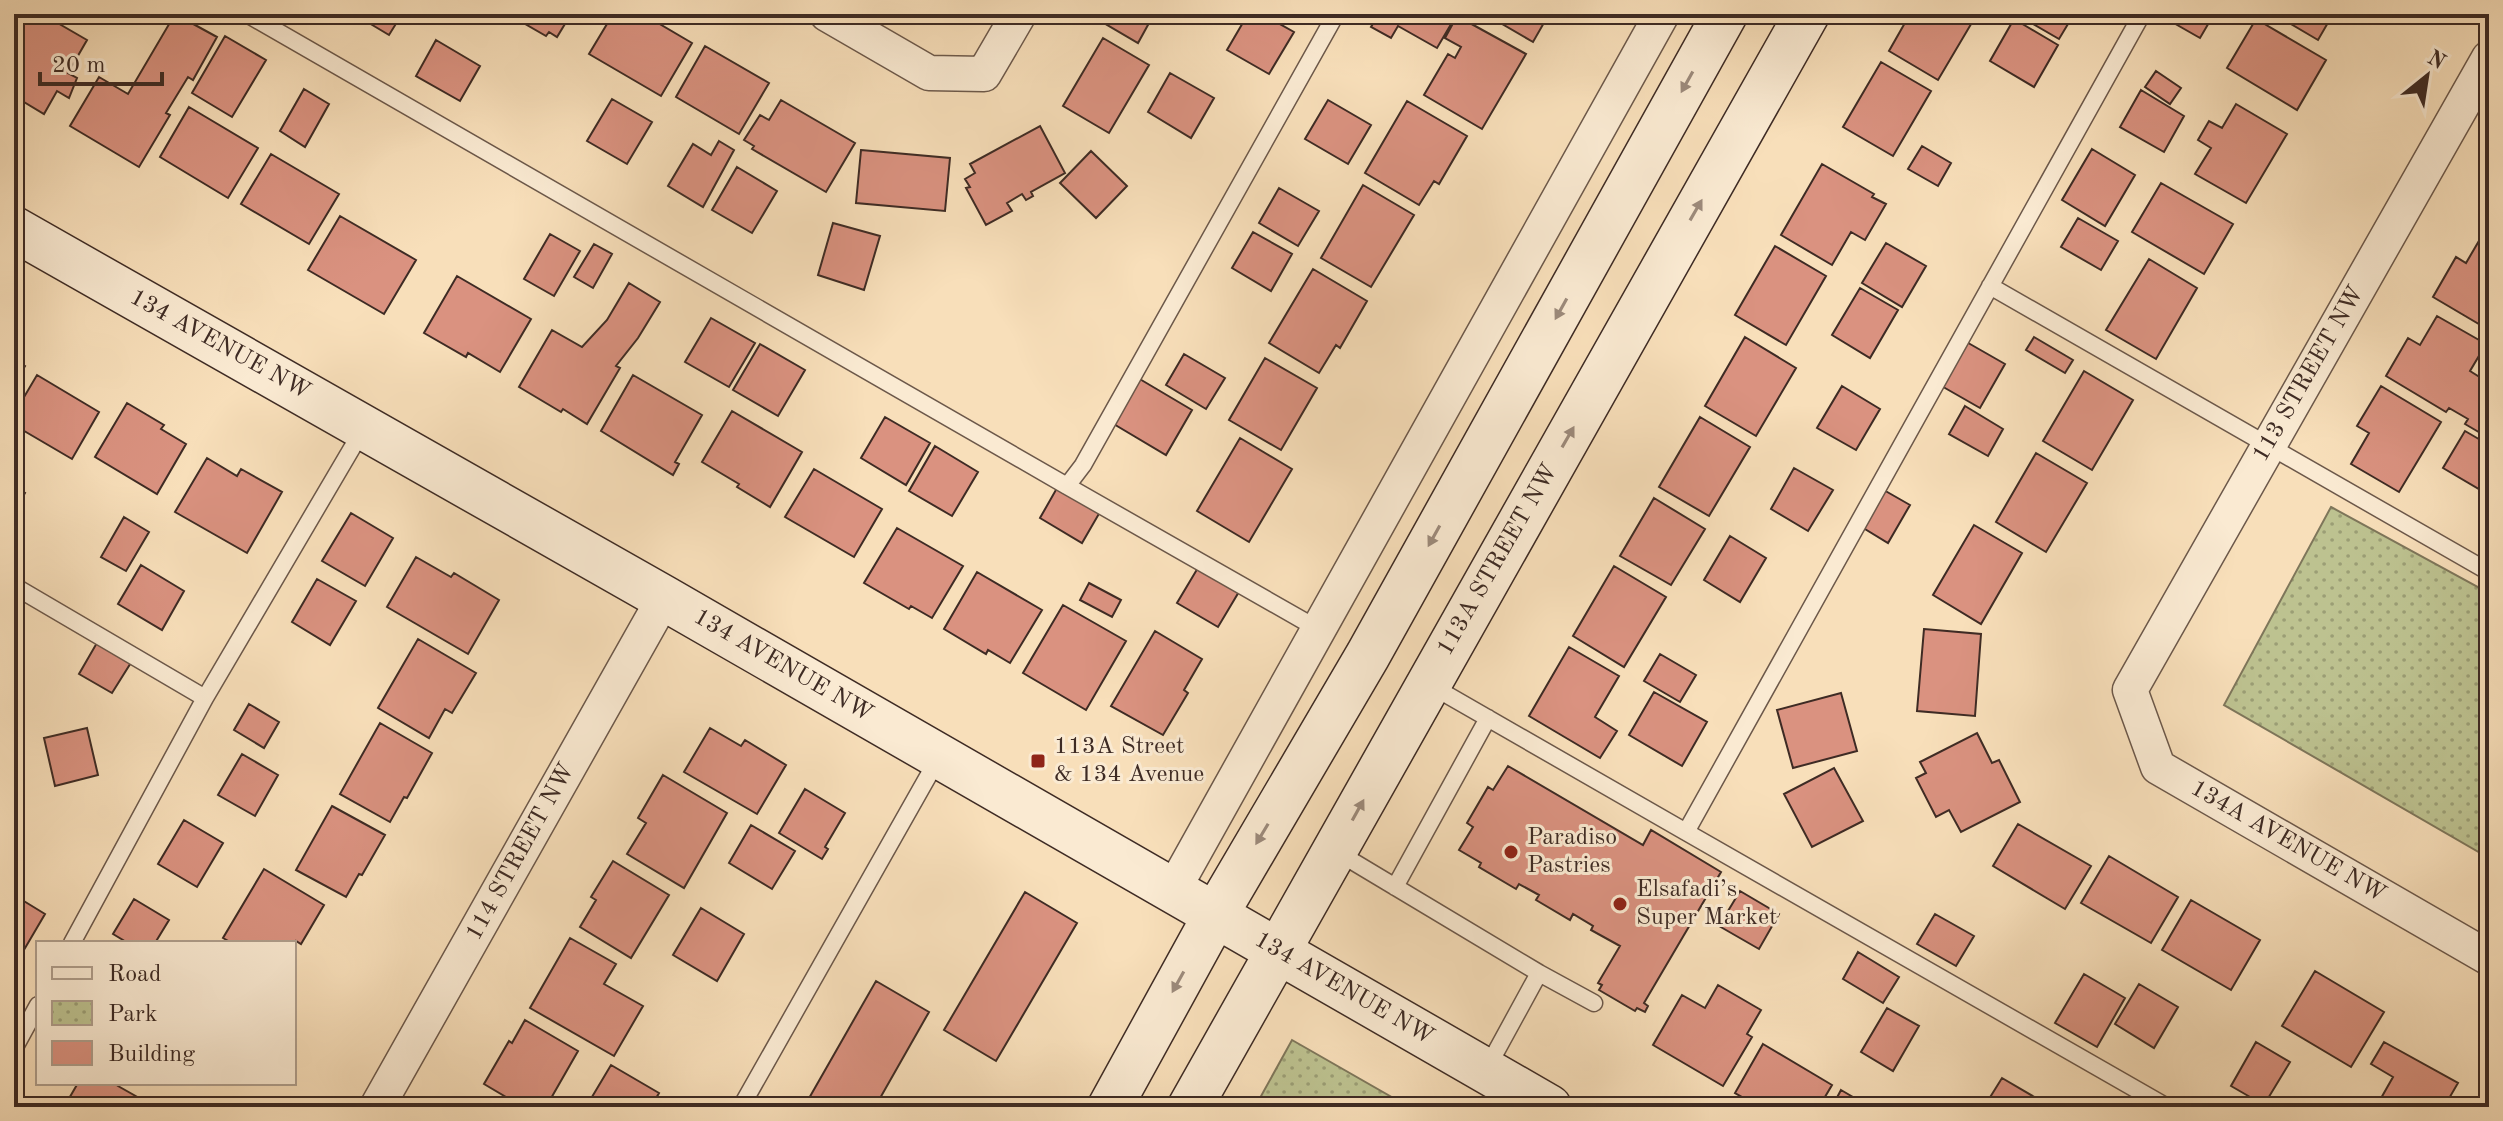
<svg xmlns="http://www.w3.org/2000/svg" width="2503" height="1121" viewBox="0 0 2503 1121" font-family="'Old Standard TT',serif">
	<style>
		.park { fill: url(#park-dots); stroke: #7e765a; stroke-width: 2 }
		.building { fill: #da9280; stroke: #3e2b24; stroke-width: 2 }
		.lines { fill: none; stroke-linecap: round; stroke-linejoin: round }
		.lane-casing { stroke: #6c584a; stroke-width: 19 }
		.street-casing { stroke: #6c584a; stroke-width: 37 }
		.secondary-casing { stroke: #3e2b24; stroke-width: 47 }
		.lane { stroke: #faead2; stroke-width: 16 }
		.street { stroke: #faead2; stroke-width: 34 }
		.secondary { stroke: #faead2; stroke-width: 44 }
		.oneway { fill: #9c8a7b }
		.poi-dot { fill: #8f2418; stroke: #faead2; stroke-width: 3 }
		.labels { text-anchor: middle; dominant-baseline: central; stroke-width: 6; stroke-linejoin: round; paint-order: stroke }
		.street-label { font-size: 24px; fill: #3e2b24; stroke: #faead2 }
		.poi-label { font-size: 24px; fill: #3e2b24; stroke: #faead2; text-anchor: start }
	</style>
	<defs>
		<pattern id="park-dots" width="8" height="8" patternUnits="userSpaceOnUse" patternTransform="scale(2)"><rect width="8" height="8" fill="#bdc290"/><path d="M2 2h.1M6 6h.1" fill="none" stroke="#9b9e75" stroke-width="1.8" stroke-linecap="round"/></pattern>
	</defs>
	<rect width="100%" height="100%" fill="#f8dfba"/>
	<filter id="stains"><feTurbulence type="fractalNoise" baseFrequency=".0025" numOctaves="4"/><feColorMatrix values="0 0 0 0 .2 0 0 0 0 .09 0 0 0 0 .02 0 0 0 .5 -.17"/></filter>
	<radialGradient id="worn" r=".72"><stop offset=".6" stop-color="#630" stop-opacity="0"/><stop offset="1" stop-color="#630" stop-opacity=".3"/></radialGradient>
	<path class="park" d="M2331,507L2489,593V858L2224,705Z
		M1292,1040L1409,1107H1255Z"/>
	<path class="building" d="M25,14H42L87,40L68,73L77,78L69,98L57,91L44,114L14,96V33Z
		M175,14L217,37L193,80L188,77L166,113L170,115L139,167L70,126L99,77L128,94Z
		M354,14H402L389,35Z
		M508,14H571L557,37L549,32L546,36Z
		M613,14H649L655,18L653,20L692,43L661,96L589,54Z
		M1093,14H1154L1138,43L1092,16Z
		M1248,14H1262L1294,32L1269,74L1227,50Z
		M1379,14H1457L1437,48L1398,26L1391,38L1371,27Z
		M1485,14H1549L1533,42Z
		M1910,14H1977L1938,80L1889,51Z
		M2016,14H2074L2059,39Z
		M2158,14H2214L2200,38Z
		M2274,14H2333L2318,40Z
		M1457,16L1526,54L1482,129L1424,95L1448,54L1455,58L1461,47L1445,38Z
		M2014,19L2058,45L2034,87L1990,61Z
		M2256,19L2326,60L2297,110L2227,68Z
		M225,36L266,60L232,117L192,93Z
		M1103,38L1149,65L1109,133L1063,106Z
		M436,40L480,66L460,101L416,76Z
		M705,46L769,83L739,134L676,97Z
		M1881,62L1931,91L1893,156L1843,127Z
		M2156,71L2181,88L2170,104L2145,87Z
		M1170,73L1214,98L1191,138L1148,112Z
		M304,89L329,104L305,147L280,131Z
		M2141,90L2184,116L2164,152L2120,127Z
		M612,99L652,122L627,164L587,141Z
		M781,100L855,143L826,192L752,149L754,146L744,140L760,115L769,120Z
		M1328,100L1371,125L1348,164L1305,139Z
		M1407,101L1467,136L1439,184L1434,181L1419,205L1365,173Z
		M2236,104L2287,134L2246,203L2195,174L2211,148L2198,140L2209,121L2222,128Z
		M189,107L258,148L228,198L160,157Z
		M1040,126L1065,173L1031,192L1033,196L1026,200L1022,194L1007,203L1012,211L986,225L966,188L970,187L965,179L975,173L970,164Z
		M719,141L734,150L703,207L668,186L693,144L711,155Z
		M1922,146L1951,163L1938,186L1908,169Z
		M2092,149L2135,175L2105,226L2062,200Z
		M861,150L950,158L945,211L856,203Z
		M1091,151L1127,186L1096,218L1060,183Z
		M271,154L339,194L309,244L241,204Z
		M1822,164L1874,194L1872,197L1886,204L1865,240L1851,232L1832,265L1781,235Z
		M737,167L777,191L752,233L712,210Z
		M2161,183L2233,224L2204,274L2132,232Z
		M1363,185L1414,215L1371,287L1321,258Z
		M1279,188L1319,211L1298,246L1259,223Z
		M340,216L416,260L384,314L308,270Z
		M2078,218L2118,241L2101,270L2061,247Z
		M833,223L880,236L864,290L818,275Z
		M1253,232L1292,254L1271,291L1232,268Z
		M550,234L580,251L554,296L524,279Z
		M2483,234L2489,238V330L2433,297L2456,257L2466,263Z
		M1886,243L1926,266L1902,307L1862,283Z
		M594,244L612,254L593,288L574,277Z
		M1775,246L1826,276L1786,345L1735,315Z
		M2149,259L2197,288L2156,359L2106,330Z
		M1313,269L1367,301L1340,348L1336,345L1319,373L1269,343Z
		M457,276L531,319L500,372L468,353L466,357L424,333Z
		M629,283L660,302L638,338L616,366L620,368L587,424L563,409L561,412L519,387L552,330L582,347L607,320Z
		M1860,288L1898,310L1870,358L1832,335Z
		M2437,316L2486,344L2470,371L2489,383V438L2465,424L2468,419L2449,408L2446,412L2386,376L2408,338L2420,345Z
		M711,318L755,343L729,387L685,362Z
		M1745,337L1796,368L1756,436L1705,406Z
		M2034,337L2073,360L2065,373L2026,350Z
		M1963,340L2005,364L1980,408L1938,384Z
		M760,344L805,370L778,416L733,390Z
		M1184,354L1225,378L1206,409L1166,385Z
		M1265,358L1317,388L1281,450L1229,420Z
		M14,359L25,366L14,384Z
		M2084,371L2133,400L2092,470L2043,441Z
		M37,375L99,412L72,459L14,425V414Z
		M633,375L702,415L675,462L679,464L673,475L601,431Z
		M1138,378L1192,410L1166,455L1112,423Z
		M1842,386L1880,409L1856,450L1817,428Z
		M2381,386L2441,422L2399,492L2351,464L2369,433L2357,426Z
		M127,403L164,425L161,429L186,444L157,494L95,457Z
		M1965,406L2003,429L1988,456L1949,434Z
		M732,411L802,452L770,507L737,487L739,484L702,462Z
		M885,417L930,443L906,485L861,458Z
		M1700,417L1750,447L1709,516L1659,487Z
		M2465,431L2489,445V483L2484,492L2443,468Z
		M1240,438L1292,469L1249,542L1197,511Z
		M935,446L978,472L952,516L909,491Z
		M2036,453L2087,483L2046,552L1996,522Z
		M207,458L237,476L241,469L282,492L247,553L175,512Z
		M1794,468L1833,490L1808,531L1771,509Z
		M814,469L882,509L854,557L785,517Z
		M14,487L25,493L14,513Z
		M1057,488L1100,512L1082,543L1040,518Z
		M1882,489L1910,505L1888,543L1860,526Z
		M1654,498L1705,529L1671,585L1620,556Z
		M351,513L393,538L365,586L322,561Z
		M124,517L149,532L126,571L101,557Z
		M1974,525L2022,553L1981,624L1933,595Z
		M897,528L963,566L932,618L911,606L909,609L864,583Z
		M1730,536L1766,558L1740,602L1704,580Z
		M416,557L451,577L454,573L499,600L468,654L387,607Z
		M141,565L184,591L162,630L118,604Z
		M1199,566L1240,590L1218,627L1177,603Z
		M1614,566L1666,597L1624,667L1573,636Z
		M977,572L1042,610L1010,663L988,650L986,654L944,629Z
		M317,579L356,601L330,645L292,622Z
		M1089,583L1121,600L1112,617L1080,600Z
		M1063,605L1126,641L1086,710L1023,673Z
		M1924,629L1981,634L1975,716L1917,711Z
		M1155,631L1202,659L1184,690L1188,693L1163,735L1111,706Z
		M418,639L476,673L452,713L445,709L429,738L378,708Z
		M98,641L132,661L112,693L79,674Z
		M1569,647L1619,676L1595,717L1617,731L1600,758L1529,716Z
		M1660,654L1696,675L1680,702L1644,681Z
		M1654,692L1707,722L1682,766L1629,735Z
		M1841,693L1857,751L1793,768L1777,710Z
		M249,704L279,722L264,748L234,730Z
		M380,723L432,753L407,798L404,797L390,822L340,794Z
		M87,728L98,775L55,786L44,738Z
		M710,728L741,746L745,740L786,765L757,814L684,772Z
		M1977,733L1992,763L1999,760L2020,802L1961,832L1949,810L1936,817L1916,778L1926,773L1920,762Z
		M242,754L278,775L255,816L218,795Z
		M1508,766L1643,845L1651,830L1721,872L1644,1003L1648,1006L1645,1012L1637,1008L1635,1011L1599,990L1602,985L1598,983L1620,946L1591,930L1593,926L1573,914L1570,920L1536,900L1539,895L1519,884L1516,889L1479,867L1481,863L1459,850L1473,827L1467,823L1488,787L1493,790Z
		M1834,768L1863,821L1812,847L1784,794Z
		M663,775L727,813L684,888L627,854L646,823L638,818Z
		M805,789L845,813L825,847L828,849L822,859L779,833Z
		M332,806L385,835L362,875L359,874L346,897L296,870Z
		M184,820L223,843L197,887L158,864Z
		M2018,824L2091,866L2065,909L1993,866Z
		M751,825L795,851L772,889L729,863Z
		M2109,856L2178,897L2151,943L2081,903Z
		M613,861L669,895L631,958L580,927L596,900L591,897Z
		M264,869L324,905L301,944L296,941L294,945L232,943L223,938Z
		M1740,891L1779,914L1759,949L1719,926Z
		M1025,892L1077,923L996,1061L944,1030Z
		M14,895L45,914L21,955L14,951Z
		M134,899L169,920L155,943H128L113,934Z
		M2191,900L2260,940L2231,990L2162,950Z
		M701,908L744,934L717,981L673,955Z
		M1935,914L1974,936L1956,966L1917,944Z
		M570,938L616,964L604,984L643,1006L614,1056L530,1008Z
		M1858,952L1899,977L1883,1003L1843,979Z
		M2315,971L2384,1012L2351,1067L2282,1026Z
		M2084,974L2125,998L2097,1047L2055,1023Z
		M876,981L929,1012L875,1107H804Z
		M2139,984L2178,1007L2154,1048L2115,1024Z
		M1718,985L1761,1010L1747,1034L1752,1037L1723,1086L1653,1045L1682,995L1705,1008Z
		M1887,1008L1919,1026L1893,1071L1861,1052Z
		M525,1020L578,1051L546,1107H523L484,1084L509,1041L512,1043Z
		M2256,1042L2290,1062L2264,1105L2231,1086Z
		M2384,1042L2458,1083L2444,1107H2376L2393,1077L2371,1064Z
		M1763,1044L1832,1085L1819,1107H1760L1735,1093Z
		M611,1065L659,1093L651,1107H586Z
		M2002,1078L2043,1102L2041,1107H1984Z
		M78,1083H120L118,1086L155,1107H64Z
		M1841,1090L1870,1107H1832Z"/>
	<g class="lines">
		<defs>
			<path id="lane" d="M247,14L1067,486
				M2142,14L1686,832L2167,1107
				M1990,286L2489,572
				M14,586L205,698L72,943
				M1318,629L1067,486L1083,465L1336,14
				M1430,685L1686,832
				M205,698L362,431
				M1337,852L1539,973L1594,1003
				M1395,887L1488,718
				M14,1049L38,1005
				M1486,1070L1539,973
				M741,1107L939,757"/>
			<path id="street" d="M827,14L929,73L984,74L1019,14
				M2489,58L2130,690L2158,767L2489,958
				M1173,890L1662,14
				M377,1107L664,598"/>
			<path id="secondary" d="M14,229L664,598L1549,1107
				M1110,1107L1216,914L1368,655L1725,14
				M1190,1107L1807,14"/>
		</defs>
		<use href="#lane" class="lane-casing"/>
		<use href="#street" class="street-casing"/>
		<use href="#secondary" class="secondary-casing"/>
		<use href="#lane" class="lane"/>
		<use href="#street" class="street"/>
		<use href="#secondary" class="secondary"/>
	</g>
	<defs><path id="oneway-solid" d="M-6-.8H1V-3.2L6.5 0L1 3.2V.8H-6Z" transform="scale(2)"/></defs>
	<g class="oneway">
		<use href="#oneway-solid" transform="translate(1687 82) rotate(119)"/>
		<use href="#oneway-solid" transform="translate(1696 210) rotate(-60)"/>
		<use href="#oneway-solid" transform="translate(1561 309) rotate(119)"/>
		<use href="#oneway-solid" transform="translate(1568 437) rotate(-60)"/>
		<use href="#oneway-solid" transform="translate(1434 536) rotate(119)"/>
		<use href="#oneway-solid" transform="translate(1358 810) rotate(-61)"/>
		<use href="#oneway-solid" transform="translate(1262 834) rotate(121)"/>
		<use href="#oneway-solid" transform="translate(1178 982) rotate(119)"/>
	</g>
	<g class="poi-dot">
		<rect x="1030" y="753" width="16" height="16" rx="4"/>
		<circle cx="1511" cy="852" r="8"/>
		<circle cx="1620" cy="904" r="8"/>
	</g>
	<g class="labels">
		<g class="street-label">
			<text transform="translate(220 345) rotate(29)">134 AVENUE NW</text>
			<text transform="translate(2309 374) rotate(-60)">113 STREET NW</text>
			<text transform="translate(1498 560) rotate(-60)">113A STREET NW</text>
			<text transform="translate(783 666) rotate(30)">134 AVENUE NW</text>
			<text transform="translate(2288 842) rotate(30)">134A AVENUE NW</text>
			<text transform="translate(521 852) rotate(-61)">114 STREET NW</text>
			<text transform="translate(1344 989) rotate(30)">134 AVENUE NW</text>
		</g>
		<g class="poi-label">
			<text x="1054" y="747">113A Street<tspan x="1054" dy="28">&amp; 134 Avenue</tspan></text>
			<text x="1527" y="838">Paradiso<tspan x="1527" dy="28">Pastries</tspan></text>
			<text x="1636" y="890">Elsafadi’s<tspan x="1636" dy="28">Super Market</tspan></text>
		</g>
	</g>
	<rect width="2503" height="1121" fill="none" stroke="#f8dfba" stroke-width="48"/>
	<rect x="16" y="16" width="2471" height="1089" fill="none" stroke="#3e2b24" stroke-width="4"/>
	<rect x="24" y="24" width="2455" height="1073" fill="none" stroke="#3e2b24" stroke-width="2"/>
	<rect x="36" y="941" width="260" height="144" fill="#faead2" stroke="#af9e8c" stroke-width="2"/>
	<rect x="52" y="967" width="40" height="12" fill="#faead2" stroke="#af9e8c" stroke-width="2"/>
	<text x="108" y="981" font-size="24" fill="#3e2b24">Road</text>
	<rect x="52" y="1001" width="40" height="24" fill="url(#park-dots)" stroke="#af9e8c" stroke-width="2"/>
	<text x="108" y="1021" font-size="24" fill="#3e2b24">Park</text>
	<rect x="52" y="1041" width="40" height="24" fill="#da9280" stroke="#af9e8c" stroke-width="2"/>
	<text x="108" y="1061" font-size="24" fill="#3e2b24">Building</text>
	<g transform="translate(2427 76) rotate(30)" stroke="#faead2" stroke-width="6" paint-order="stroke">
	<path d="M0-6L14 30L0 20L-14 30Z" fill="#3e2b24"/>
	<text y="-12" font-size="22" font-weight="bold" text-anchor="middle" fill="#3e2b24">N</text>
	</g>
	<path d="M40 72v12h122v-12" fill="none" stroke="#3e2b24" stroke-width="4"/>
	<text x="52" y="72" font-size="24" fill="#3e2b24" stroke="#faead2" stroke-width="6" paint-order="stroke">20 m</text>
	<rect width="100%" height="100%" filter="url(#stains)"/>
	<rect width="100%" height="100%" fill="url(#worn)"/>
</svg>
